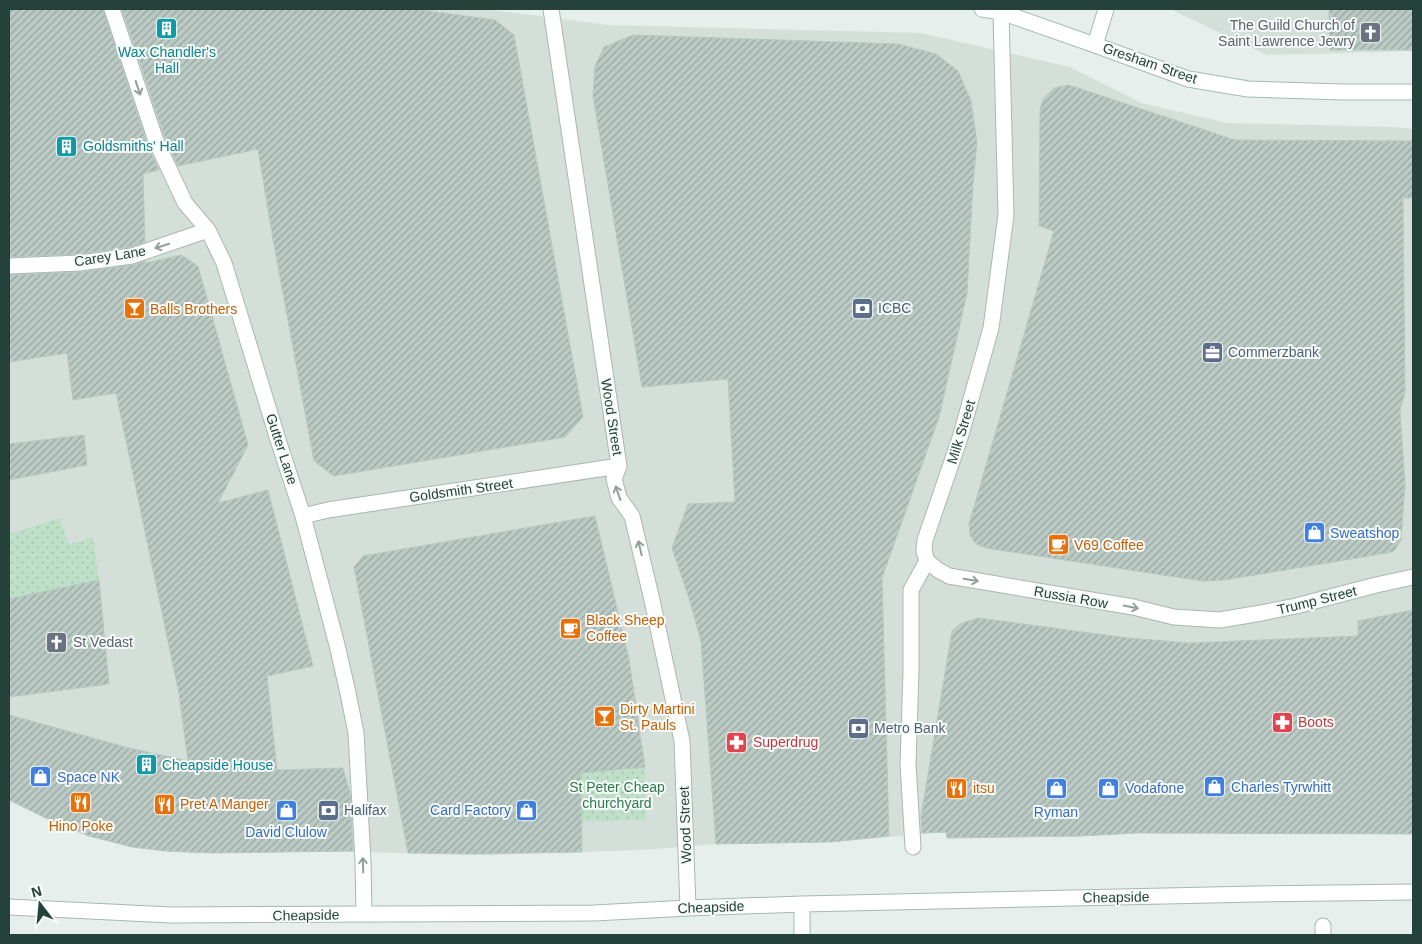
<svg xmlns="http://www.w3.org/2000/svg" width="1422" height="944" viewBox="0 0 1422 944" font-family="Arial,sans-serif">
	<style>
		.built { fill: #d4dfda }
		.garden { fill: url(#garden-dots) }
		.building { fill: url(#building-hatch); stroke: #b8c9c2 }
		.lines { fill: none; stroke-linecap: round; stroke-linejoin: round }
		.street-casing { stroke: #a8b8b2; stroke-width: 17 }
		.secondary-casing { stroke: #a4bbb3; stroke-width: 17 }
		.street { stroke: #fff; stroke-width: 15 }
		.secondary { stroke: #fff; stroke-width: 15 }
		.oneway { stroke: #92a09c }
		.labels { text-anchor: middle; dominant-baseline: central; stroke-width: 4; stroke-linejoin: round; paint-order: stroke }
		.worship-label { font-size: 14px; fill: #5b616d; stroke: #f7fbf9; text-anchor: end }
		.culture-label { font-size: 14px; fill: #0d838f; stroke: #f7fbf9; text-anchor: start }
		.street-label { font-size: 14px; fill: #24423a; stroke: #f7fbf9 }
		.service-label { font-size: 14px; fill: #4e5e75; stroke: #f7fbf9; text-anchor: start }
		.food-label { font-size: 14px; fill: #c56008; stroke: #f7fbf9; text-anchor: start }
		.shop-label { font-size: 14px; fill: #366cbe; stroke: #f7fbf9; text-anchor: start }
		.health-label { font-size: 14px; fill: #be3a42; stroke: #f7fbf9; text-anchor: start }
		.park-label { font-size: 14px; fill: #2d7a4b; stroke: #f7fbf9 }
	</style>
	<defs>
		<pattern id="garden-dots" width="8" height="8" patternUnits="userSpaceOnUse" patternTransform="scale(1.25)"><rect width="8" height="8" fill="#bfe0c8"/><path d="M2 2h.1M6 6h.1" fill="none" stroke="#a4c1ad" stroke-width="1.8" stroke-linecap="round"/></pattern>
		<pattern id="building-hatch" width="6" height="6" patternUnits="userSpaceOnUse" patternTransform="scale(1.25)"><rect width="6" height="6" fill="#bbcac4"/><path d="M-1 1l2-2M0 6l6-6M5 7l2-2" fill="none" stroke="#98a6a0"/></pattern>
	</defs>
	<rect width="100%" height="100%" fill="#e6efeb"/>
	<path class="built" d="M9,9H485L608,25L921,33L1070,67L1141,103L1227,123L1395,127L1413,129V834L1138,833L1081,836L947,838L946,832L831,842L716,844L643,850L482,855L318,851L212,853L170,852L151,849L132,847L89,836L54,822L9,800Z
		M1170,9H1413V51L1267,55Z"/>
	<path class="garden" d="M60,518L69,544L93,537L99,580L9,599V534Z
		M645,767L646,820L582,822L581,773Z"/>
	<path class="building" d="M9,9H103L147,144L159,170L143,174L145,242L130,247L79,254L9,257Z
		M122,9H414L495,20L514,35L583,417L565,437L334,476L314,461L272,234L258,149L178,166L165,138Z
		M1329,9H1413V50H1330Z
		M633,35L898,44L936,54L958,71L971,101L977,142L973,184L967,293L939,417L882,578L889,836L831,842L716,844L701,641L689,598L672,548L688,504L735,502L728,379L642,387L593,96L595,66L604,47Z
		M1069,85L1235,140L1413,141V198H1403L1405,393L1400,410L1405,484L1401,540L1394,551L1387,553L1225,580L1202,581L986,548L976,544L970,535L969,524L1054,231L1039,226L1040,110L1043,99L1054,88Z
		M181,255L198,266L248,445L218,503L268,490L313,666L267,676L277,770L343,768L350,793L353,851L212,853L165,851L132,847L89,836L54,822L9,800V715L129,748L188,761L179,694L116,393L73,400L67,353L9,362V275L81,272L133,265L146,261V263Z
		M84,435L87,465L9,480V444Z
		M595,516L629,659L645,767L581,773L582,852L473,854L408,853L354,567L363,556Z
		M99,580L109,684L9,697V599Z
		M1413,610V834L1138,833L1081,836L947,838L946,832L922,833L921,816L952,631L960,624L978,618L1128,638L1189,643L1358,636V621Z"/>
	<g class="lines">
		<defs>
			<path id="street" d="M112,9L156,141L185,203L208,230L224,263L279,443L303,516L337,645L348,693L356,733L363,861L364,914
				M551,9L619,466L614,479L619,498L632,516L652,600L682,741L688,908
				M1095,45L1106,9
				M9,266L80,263L132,256L208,230
				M303,516L328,510L619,466
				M927,561L938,570L949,576L1133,607L1174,617L1220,620L1261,613L1296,606L1376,585L1413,577
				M913,847L908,764L911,672V590L927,561L924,551L925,540L960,438L991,328L1006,215L1001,12
				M802,904V935
				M9,907L171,915L594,913L688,908L802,904L1256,894L1413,892
				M1323,926V935"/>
			<path id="secondary" d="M982,9L1001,12L1095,45L1188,79L1248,89L1343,92H1413"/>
		</defs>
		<use href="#street" class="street-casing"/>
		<use href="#secondary" class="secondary-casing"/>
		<use href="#street" class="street"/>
		<use href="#secondary" class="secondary"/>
	</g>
	<defs><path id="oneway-shaft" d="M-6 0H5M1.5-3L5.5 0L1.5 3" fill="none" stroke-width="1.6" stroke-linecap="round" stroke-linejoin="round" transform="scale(1.25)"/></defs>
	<g class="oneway">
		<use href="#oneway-shaft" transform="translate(138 88) rotate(72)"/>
		<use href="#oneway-shaft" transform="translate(162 246) rotate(162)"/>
		<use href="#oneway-shaft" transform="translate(618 493) rotate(-109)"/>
		<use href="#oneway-shaft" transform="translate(640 548) rotate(-103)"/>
		<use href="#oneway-shaft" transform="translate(971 580) rotate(10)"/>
		<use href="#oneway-shaft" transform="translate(1131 607) rotate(11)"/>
		<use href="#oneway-shaft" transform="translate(363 865) rotate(-92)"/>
	</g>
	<defs>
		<symbol id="building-square" viewBox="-11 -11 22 22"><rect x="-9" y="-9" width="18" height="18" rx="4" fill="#0f9aa8" stroke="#f7fbf9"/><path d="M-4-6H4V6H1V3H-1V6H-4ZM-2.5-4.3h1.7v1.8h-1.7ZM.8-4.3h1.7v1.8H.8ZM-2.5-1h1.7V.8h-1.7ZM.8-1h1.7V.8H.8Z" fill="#fff"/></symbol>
		<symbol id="church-square" viewBox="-11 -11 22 22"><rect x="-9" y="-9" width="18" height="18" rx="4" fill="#6b7280" stroke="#f7fbf9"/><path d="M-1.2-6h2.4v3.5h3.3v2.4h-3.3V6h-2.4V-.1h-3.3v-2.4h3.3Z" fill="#fff"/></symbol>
		<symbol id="bank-square" viewBox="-11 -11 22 22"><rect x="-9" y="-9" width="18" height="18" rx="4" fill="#5c6f8a" stroke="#f7fbf9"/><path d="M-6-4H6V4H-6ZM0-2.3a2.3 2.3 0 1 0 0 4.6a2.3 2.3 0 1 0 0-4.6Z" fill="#fff"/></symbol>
		<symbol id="bar-square" viewBox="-11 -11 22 22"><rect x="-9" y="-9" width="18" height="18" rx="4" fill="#e8710a" stroke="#f7fbf9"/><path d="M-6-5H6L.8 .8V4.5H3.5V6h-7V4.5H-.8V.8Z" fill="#fff"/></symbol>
		<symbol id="office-square" viewBox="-11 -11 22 22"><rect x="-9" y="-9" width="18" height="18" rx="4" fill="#5c6f8a" stroke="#f7fbf9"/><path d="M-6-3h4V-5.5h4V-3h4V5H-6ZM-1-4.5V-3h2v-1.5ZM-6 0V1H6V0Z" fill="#fff"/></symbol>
		<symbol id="shop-square" viewBox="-11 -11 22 22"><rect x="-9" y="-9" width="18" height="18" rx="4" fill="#3f7fe0" stroke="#f7fbf9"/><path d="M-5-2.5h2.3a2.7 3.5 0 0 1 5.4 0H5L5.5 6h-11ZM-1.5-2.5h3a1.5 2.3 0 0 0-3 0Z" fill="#fff"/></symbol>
		<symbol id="cafe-square" viewBox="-11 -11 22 22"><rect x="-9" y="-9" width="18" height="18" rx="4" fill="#e8710a" stroke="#f7fbf9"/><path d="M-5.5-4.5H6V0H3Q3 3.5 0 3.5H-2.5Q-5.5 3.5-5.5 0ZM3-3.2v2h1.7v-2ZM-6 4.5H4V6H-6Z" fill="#fff"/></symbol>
		<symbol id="pharmacy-square" viewBox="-11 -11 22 22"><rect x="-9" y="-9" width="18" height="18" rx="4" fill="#e0444e" stroke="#f7fbf9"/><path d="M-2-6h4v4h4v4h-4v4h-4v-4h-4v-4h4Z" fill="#fff"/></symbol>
		<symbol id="restaurant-square" viewBox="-11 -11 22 22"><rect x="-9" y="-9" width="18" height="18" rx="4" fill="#e8710a" stroke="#f7fbf9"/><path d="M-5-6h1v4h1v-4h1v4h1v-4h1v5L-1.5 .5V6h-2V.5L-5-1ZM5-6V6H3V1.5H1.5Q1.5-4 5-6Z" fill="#fff"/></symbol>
	</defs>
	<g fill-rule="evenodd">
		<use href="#building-square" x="154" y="16" width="25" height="25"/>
		<use href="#church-square" x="1358" y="20" width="25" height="25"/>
		<use href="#building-square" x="54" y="134" width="25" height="25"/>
		<use href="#bank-square" x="850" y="296" width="25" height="25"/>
		<use href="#bar-square" x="122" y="296" width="25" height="25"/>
		<use href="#office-square" x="1200" y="340" width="25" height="25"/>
		<use href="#shop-square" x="1302" y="520" width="25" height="25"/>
		<use href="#cafe-square" x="1046" y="532" width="25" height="25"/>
		<use href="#cafe-square" x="558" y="616" width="25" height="25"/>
		<use href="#church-square" x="44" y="630" width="25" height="25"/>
		<use href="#bar-square" x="592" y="704" width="25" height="25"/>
		<use href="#pharmacy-square" x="1270" y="710" width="25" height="25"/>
		<use href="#bank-square" x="846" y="716" width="25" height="25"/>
		<use href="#pharmacy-square" x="724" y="730" width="25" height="25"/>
		<use href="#building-square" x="134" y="752" width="25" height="25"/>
		<use href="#shop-square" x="28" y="764" width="25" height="25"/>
		<use href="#shop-square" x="1202" y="774" width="25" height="25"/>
		<use href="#restaurant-square" x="944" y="776" width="25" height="25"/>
		<use href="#shop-square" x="1096" y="776" width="25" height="25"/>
		<use href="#shop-square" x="1044" y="776" width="25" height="25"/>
		<use href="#restaurant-square" x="68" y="790" width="25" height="25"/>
		<use href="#restaurant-square" x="152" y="792" width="25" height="25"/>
		<use href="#shop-square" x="274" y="798" width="25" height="25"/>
		<use href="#bank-square" x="316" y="798" width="25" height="25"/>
		<use href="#shop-square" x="514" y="798" width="25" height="25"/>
	</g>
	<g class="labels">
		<g class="worship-label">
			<text x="1355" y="25">The Guild Church of<tspan x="1355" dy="16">Saint Lawrence Jewry</tspan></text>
			<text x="73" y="642" text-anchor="start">St Vedast</text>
		</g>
		<g class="culture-label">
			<text x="167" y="52" text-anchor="middle">Wax Chandler's<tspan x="167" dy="16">Hall</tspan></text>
			<text x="83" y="146">Goldsmiths' Hall</text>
			<text x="162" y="765">Cheapside House</text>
		</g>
		<g class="street-label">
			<text transform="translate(1150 63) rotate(19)">Gresham Street</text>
			<text transform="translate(110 256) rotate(-9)">Carey Lane</text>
			<text transform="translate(612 417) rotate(81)">Wood Street</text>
			<text transform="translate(961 432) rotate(-73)">Milk Street</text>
			<text transform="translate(282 449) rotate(72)">Gutter Lane</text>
			<text transform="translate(461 490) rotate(-8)">Goldsmith Street</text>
			<text transform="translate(1071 597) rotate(10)">Russia Row</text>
			<text transform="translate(1317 600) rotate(-14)">Trump Street</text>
			<text transform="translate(685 825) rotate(-92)">Wood Street</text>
			<text transform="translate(1116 897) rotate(-1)">Cheapside</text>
			<text transform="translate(711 907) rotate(-2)">Cheapside</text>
			<text transform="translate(306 915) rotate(-1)">Cheapside</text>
		</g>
		<g class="service-label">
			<text x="878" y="308">ICBC</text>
			<text x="1228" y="352">Commerzbank</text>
			<text x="874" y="728">Metro Bank</text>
			<text x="344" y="810">Halifax</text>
		</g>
		<g class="food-label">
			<text x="150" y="309">Balls Brothers</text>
			<text x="1074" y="545">V69 Coffee</text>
			<text x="586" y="620">Black Sheep<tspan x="586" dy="16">Coffee</tspan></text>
			<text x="620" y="709">Dirty Martini<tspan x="620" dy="16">St. Pauls</tspan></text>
			<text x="973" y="788">itsu</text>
			<text x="180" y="804">Pret A Manger</text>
			<text x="81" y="826" text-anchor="middle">Hino Poke</text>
		</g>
		<g class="shop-label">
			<text x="1330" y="533">Sweatshop</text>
			<text x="57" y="777">Space NK</text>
			<text x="1231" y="787">Charles Tyrwhitt</text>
			<text x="1125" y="788">Vodafone</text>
			<text x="511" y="810" text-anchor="end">Card Factory</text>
			<text x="1056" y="812" text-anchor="middle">Ryman</text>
			<text x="286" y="832" text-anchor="middle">David Clulow</text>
		</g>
		<g class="health-label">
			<text x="1298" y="722">Boots</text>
			<text x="753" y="742">Superdrug</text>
		</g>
		<g class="park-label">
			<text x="617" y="787">St Peter Cheap<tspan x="617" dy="16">churchyard</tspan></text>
		</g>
	</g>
	<rect width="1422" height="944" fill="none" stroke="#24423a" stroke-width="20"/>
	<g transform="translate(40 904) rotate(344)" stroke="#f7fbf9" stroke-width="4" paint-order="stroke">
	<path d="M0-4L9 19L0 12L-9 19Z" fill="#24423a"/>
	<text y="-8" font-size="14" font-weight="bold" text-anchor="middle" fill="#24423a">N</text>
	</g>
</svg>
